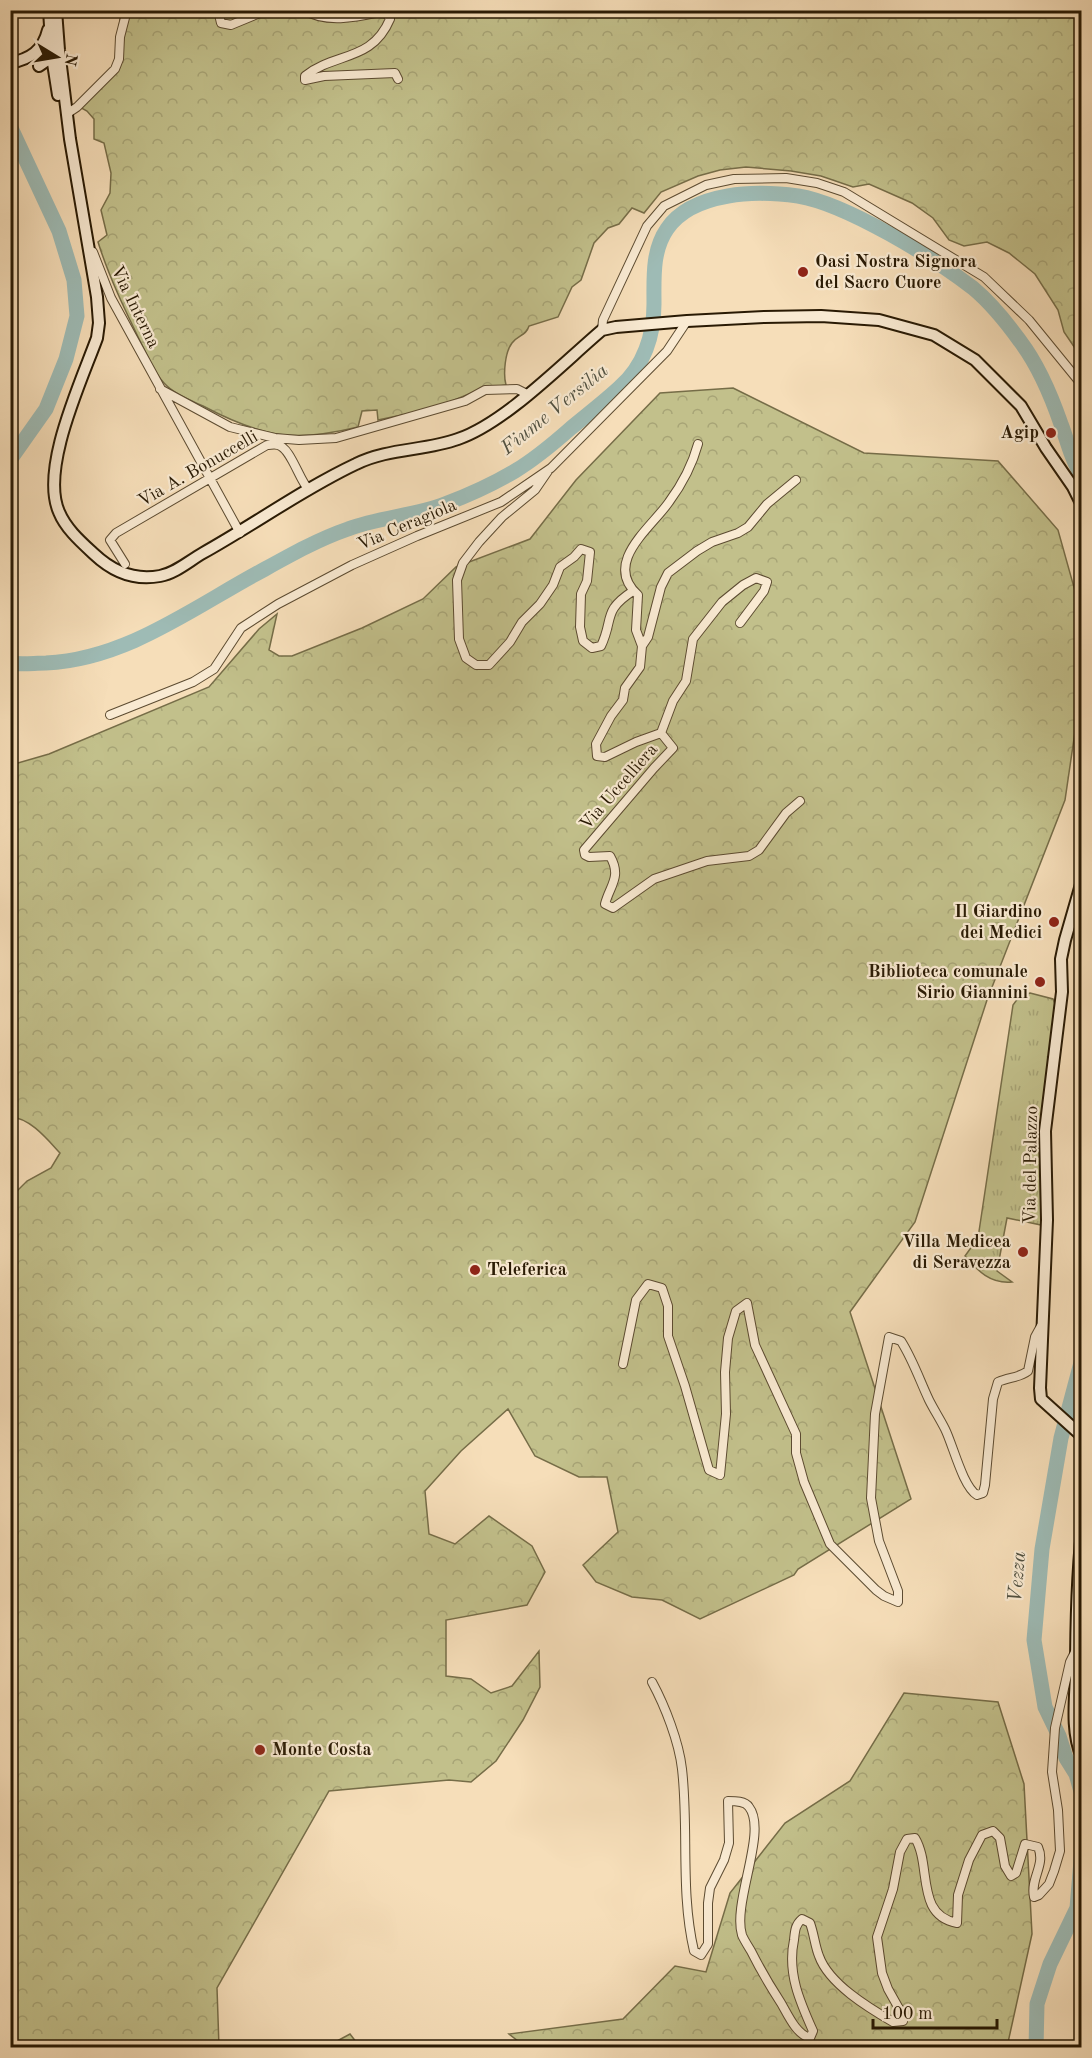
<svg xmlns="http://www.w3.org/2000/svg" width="1092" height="2058" viewBox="0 0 1092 2058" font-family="'Old Standard TT',serif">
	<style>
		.grass { fill: url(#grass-tufts); stroke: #766d48; stroke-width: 1.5 }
		.forest { fill: url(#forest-crowns); stroke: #766d48; stroke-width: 1.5 }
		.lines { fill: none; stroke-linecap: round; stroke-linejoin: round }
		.river { stroke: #9ebbb5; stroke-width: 15 }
		.street-casing { stroke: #5c4b31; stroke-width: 10 }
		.secondary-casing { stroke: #291a04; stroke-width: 14 }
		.street { stroke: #f9ead2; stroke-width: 8 }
		.secondary { stroke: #f9ead2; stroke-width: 10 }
		.poi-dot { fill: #8f2418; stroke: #f9ead2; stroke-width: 2 }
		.labels { text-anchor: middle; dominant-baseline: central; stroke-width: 4.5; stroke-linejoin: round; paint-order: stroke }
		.poi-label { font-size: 18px; font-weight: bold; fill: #291a04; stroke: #f9ead2; text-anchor: end }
		.street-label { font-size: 18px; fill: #291a04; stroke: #f9ead2 }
		.water-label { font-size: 20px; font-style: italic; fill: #525242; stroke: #f9ead2 }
	</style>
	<defs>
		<pattern id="grass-tufts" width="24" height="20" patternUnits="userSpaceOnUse" patternTransform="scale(1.5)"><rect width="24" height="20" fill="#c2c08b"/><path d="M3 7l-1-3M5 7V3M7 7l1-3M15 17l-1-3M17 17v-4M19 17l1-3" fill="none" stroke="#a7a476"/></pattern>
		<pattern id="forest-crowns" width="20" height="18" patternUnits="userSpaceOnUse" patternTransform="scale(1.5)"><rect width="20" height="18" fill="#c2c08b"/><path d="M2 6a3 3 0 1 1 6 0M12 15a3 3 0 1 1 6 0" fill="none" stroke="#a7a476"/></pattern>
	</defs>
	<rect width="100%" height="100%" fill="#f6deb9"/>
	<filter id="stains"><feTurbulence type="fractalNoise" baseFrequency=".00333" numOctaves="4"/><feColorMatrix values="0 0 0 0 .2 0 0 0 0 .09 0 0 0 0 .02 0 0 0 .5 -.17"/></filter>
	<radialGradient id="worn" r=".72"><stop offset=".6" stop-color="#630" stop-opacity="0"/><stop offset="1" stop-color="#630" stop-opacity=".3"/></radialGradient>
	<path class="grass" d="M1030,993L1053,999L1055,1004L1041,1133V1225L1007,1218L997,1271L1012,1282C990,1284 978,1271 965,1256L978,1238L1013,1005L1019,997Z"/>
	<path class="forest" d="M121,11H1081V357L1064,332L1058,310L1035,274L1009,253L987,242L964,246L949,240L933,218L912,203L869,184L853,187L821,176L791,171L746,167L720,170L698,176L661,192L644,213L632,208L619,224L608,228L594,243L581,280L572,287L558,317L529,326C526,336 518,335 512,343C505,352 503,374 506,385L481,389L435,408L378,420L377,410L362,411L358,427C293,443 262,437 203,406C190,400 174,394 164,383C154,373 148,356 141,343C125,310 109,277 98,242L107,235L101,210L110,193L111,173L104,143L94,139V119L87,111L76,105L115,64Z
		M733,388L864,453L998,461L1058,530L1082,616L1081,691L1065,800L987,1000L915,1222L850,1312L911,1499L798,1569L794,1575L700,1619L662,1600L632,1597L596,1582L583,1565L618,1532L607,1477H579L535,1456L508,1409L461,1451L425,1491L429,1534L455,1544L489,1516L532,1546L545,1572L527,1605L446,1620V1676L471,1679L491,1693L512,1686L539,1651L540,1687L523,1720L496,1761L471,1782L449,1780L329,1791L217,1988L219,2047H11L10,1198L27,1181L51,1168L60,1153C47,1139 30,1118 11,1117V765L49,754L209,687L259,629L277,614L269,650L279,656H292L362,628L423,599L456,567L530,539L576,480L660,393Z
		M904,1693L998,1702L1024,1784L1032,1934L1007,2047L527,2048L509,2034L623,2019L675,1966L706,1972L730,1893L785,1823L850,1781Z
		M350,2034L360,2047H326Z"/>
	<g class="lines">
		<path class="river" d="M10,126L59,231L74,280L77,316L66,359L46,409L10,460
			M10,663C22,665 34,663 46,663C128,659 195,606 265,569C292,554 319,539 348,529C379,517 414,516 445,504C469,495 493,484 515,471C535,459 554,443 571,428C588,414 605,401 620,387C644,366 654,335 654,304C654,278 652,251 667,229C681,208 705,200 728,196C750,192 775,193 798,196C847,204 934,258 973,288C991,303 1007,323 1020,341C1039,366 1051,395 1061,424C1068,442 1071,460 1082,476
			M1082,1359L1061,1438L1042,1549L1034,1640L1045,1707L1059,1736L1066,1758L1076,1774L1082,1795
			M1036,2048L1037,2004L1050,1964L1077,1908L1082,1849"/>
		<defs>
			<path id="street" d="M218,10L221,23L231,25L267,10
				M304,10C326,24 357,17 381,12L386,13L390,19C372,62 335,52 305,76V80L324,76L395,73L398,79
				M68,113L77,107L115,69L119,59L120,37L127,10
				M93,252L111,298L240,533
				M602,330L603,320L647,226L664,206L706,185L734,179L786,178L817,183L844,192L984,277L1029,320L1082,385
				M160,389L230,427L275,438L299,440L336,438L465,401L485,390L517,389L527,394
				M548,471L535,490L502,517L479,542L463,563L457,580L459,639L466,658L476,665H489L510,642L522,622L540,604L553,585L560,567L574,557L581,549L590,552L587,581L581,594L580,627L583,641L592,648L601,646C614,619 602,611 633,591
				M125,564L110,540L116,533L267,445C271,445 274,444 278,445C291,448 299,480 309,490
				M642,646L648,637L661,587L668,573L697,551L712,542L738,533L748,527L767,504L796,480
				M110,715L193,682L214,669L241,628L278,604L352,565L417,536L501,502L551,468L667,351L687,321
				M661,733L673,748L654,768L584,850L585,855L589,857L610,856C622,877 610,885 605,904L613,908L654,879L707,861L749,856L759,850L786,813L800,801
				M661,733L636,742L605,757L597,756L596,744L611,716L623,700L625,688L640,667L642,646L636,630L638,595C602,563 651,528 669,502C683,483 692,466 698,444
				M661,733L673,701L686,681L693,639L722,602L743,585L756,578L767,582L764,591L740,623
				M623,1364L636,1300L648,1284L662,1288L668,1306V1336L685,1386L709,1470L720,1475L726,1414L725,1372L728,1338L736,1311L747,1303L755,1345L796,1434V1453L804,1482L830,1544L876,1590L884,1596L898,1602V1591L879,1541L871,1498L875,1414L889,1337L901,1341C913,1360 920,1381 929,1400C934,1410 940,1419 945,1429C953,1445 963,1487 977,1495L983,1493L985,1485L993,1399L998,1382C1009,1377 1019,1378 1028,1371L1035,1337L1041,1326
				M652,1682C665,1706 679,1742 682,1769C689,1830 680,1891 694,1951L701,1955L708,1944V1903L710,1888L724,1860L729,1843L728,1801C735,1801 745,1801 749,1807C768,1831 732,1903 742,1935C744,1940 748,1946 751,1951C760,1969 770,1986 781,2003C788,2015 796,2034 810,2038L813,2031C800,2002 787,1973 794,1940C795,1931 795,1925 802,1919L810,1923C814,1934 815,1946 819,1956C829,1984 869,2008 893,2022L903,2021L902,2014L888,1989L882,1973L877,1937L893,1889L900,1852L907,1839L915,1838C932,1866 915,1915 957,1923L958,1895L969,1860L982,1835L993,1831L1000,1838L1005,1866L1011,1876L1016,1873L1025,1844L1038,1847C1046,1865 1030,1878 1034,1897L1039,1895L1049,1884L1054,1871L1060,1851L1058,1810L1052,1772L1055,1728L1070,1662L1075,1652"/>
			<path id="secondary" d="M49,10L52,57L58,95
				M56,10L59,50L70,139L97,297L99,323L97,338C81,382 40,469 59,512C66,529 81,542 94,554C112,571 134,581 160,576C176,573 189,561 203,553C255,524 303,489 356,464C388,448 425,451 458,439C505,423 563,363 602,330L616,327L687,321L764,317L821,316L879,320L934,335L975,360L1021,406L1046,448L1073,487L1082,505
				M10,63C30,59 43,51 48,30
				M39,66L52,57L54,52
				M1082,881L1065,940L1061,959L1062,992L1045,1131L1047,1220L1040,1388L1041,1399L1082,1436
				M1082,1531C1077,1579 1076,1626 1076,1675C1075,1701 1071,1732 1082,1757"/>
		</defs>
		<use href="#street" class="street-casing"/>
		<use href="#secondary" class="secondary-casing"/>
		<use href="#street" class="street"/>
		<use href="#secondary" class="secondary"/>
	</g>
	<g class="poi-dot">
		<circle cx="803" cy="272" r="6"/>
		<circle cx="1051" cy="433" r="6"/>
		<circle cx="1054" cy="922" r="6"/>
		<circle cx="1040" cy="982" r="6"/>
		<circle cx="1023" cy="1252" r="6"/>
		<circle cx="475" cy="1270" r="6"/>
		<circle cx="260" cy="1750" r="6"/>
	</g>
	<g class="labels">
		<g class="poi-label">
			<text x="815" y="262" text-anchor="start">Oasi Nostra Signora<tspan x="815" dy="21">del Sacro Cuore</tspan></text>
			<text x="1039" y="433">Agip</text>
			<text x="1042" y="912">Il Giardino<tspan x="1042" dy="21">dei Medici</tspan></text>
			<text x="1028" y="972">Biblioteca comunale<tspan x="1028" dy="21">Sirio Giannini</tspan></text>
			<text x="1011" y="1242">Villa Medicea<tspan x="1011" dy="21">di Seravezza</tspan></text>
			<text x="487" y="1270" text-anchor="start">Teleferica</text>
			<text x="272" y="1750" text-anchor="start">Monte Costa</text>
		</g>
		<g class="street-label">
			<text transform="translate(135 307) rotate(64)">Via Interna</text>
			<text transform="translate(198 469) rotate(-30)">Via A. Bonuccelli</text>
			<text transform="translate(407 525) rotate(-23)">Via Ceragiola</text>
			<text transform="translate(619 787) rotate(-49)">Via Uccelliera</text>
			<text transform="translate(1031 1165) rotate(-89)">Via del Palazzo</text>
		</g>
		<g class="water-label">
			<text transform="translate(555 410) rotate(-39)">Fiume Versilia</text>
			<text transform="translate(1018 1577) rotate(-85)">Vezza</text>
		</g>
	</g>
	<rect width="1092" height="2058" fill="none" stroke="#f6deb9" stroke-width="36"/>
	<rect x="12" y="12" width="1068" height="2034" fill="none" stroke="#291a04" stroke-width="3"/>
	<rect x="18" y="18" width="1056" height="2022" fill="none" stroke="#291a04" stroke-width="1.5"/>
	<g transform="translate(57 57) rotate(101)" stroke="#f9ead2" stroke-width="4.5" paint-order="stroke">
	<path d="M0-4.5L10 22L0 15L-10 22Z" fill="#291a04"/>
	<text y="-9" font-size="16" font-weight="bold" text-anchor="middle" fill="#291a04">N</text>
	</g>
	<path d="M873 2019v9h124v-9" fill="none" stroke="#291a04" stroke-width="3"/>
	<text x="882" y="2019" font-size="18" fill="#291a04" stroke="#f9ead2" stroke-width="4.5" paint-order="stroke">100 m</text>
	<rect width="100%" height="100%" filter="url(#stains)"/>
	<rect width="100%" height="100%" fill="url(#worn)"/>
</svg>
